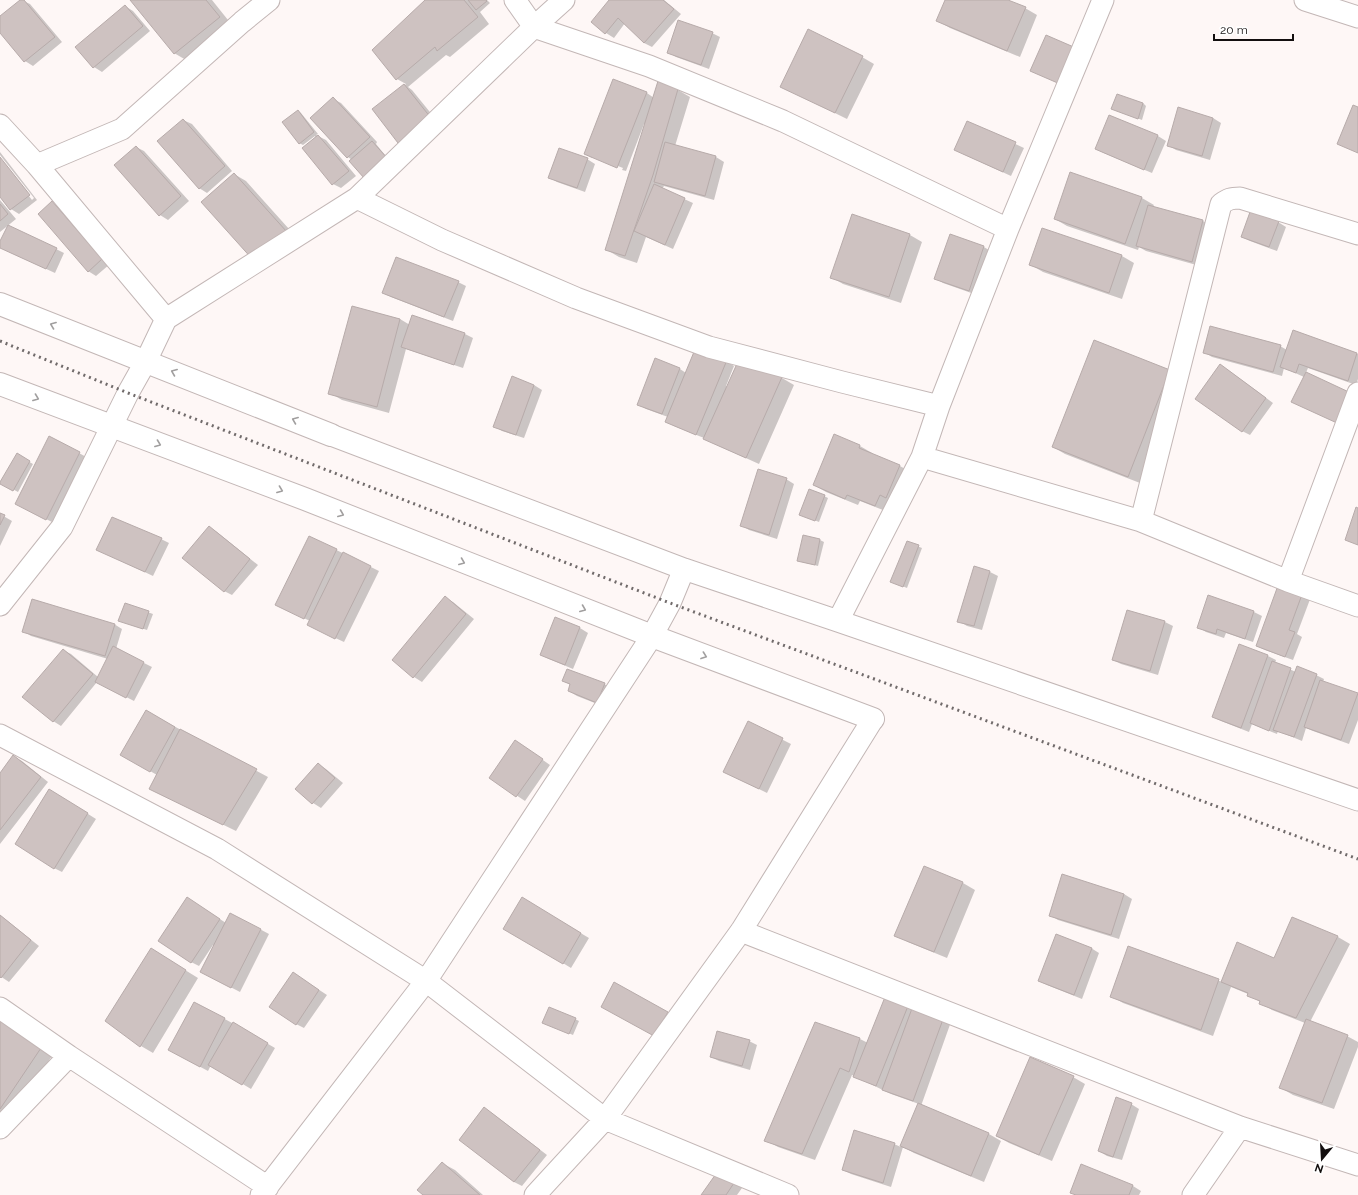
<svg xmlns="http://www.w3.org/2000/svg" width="1358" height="1195" viewBox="0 0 1358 1195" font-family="Raleway,sans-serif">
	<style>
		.shadow { fill: #0003 }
		.building { fill: #cec2c1; stroke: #b7abaa }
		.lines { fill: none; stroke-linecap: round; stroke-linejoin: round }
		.minor-casing { stroke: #c3b7b6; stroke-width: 23 }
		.secondary-casing { stroke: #c3b7b6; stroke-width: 24 }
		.minor { stroke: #fff; stroke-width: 21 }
		.secondary { stroke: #fff; stroke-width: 22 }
		.rail { stroke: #716b6b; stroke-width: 3; stroke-dasharray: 2 4; stroke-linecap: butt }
		.oneway { stroke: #a19f9f }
	</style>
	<rect width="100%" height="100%" fill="#fef7f6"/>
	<path class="shadow" d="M21,0L30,4L62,42L33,66L25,61L0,32V17Z
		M132,0H212L232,25L186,60L174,53Z
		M426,0H487L490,3L480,12L489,24L450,57L446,55L408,87L412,90L438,122L407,147L399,142L373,109L406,84L397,79L374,50Z
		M611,0H664L681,14L652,47L644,43L625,23L614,38L606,33L592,22Z
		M946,0H1005L1025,8L1037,15L1020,57L950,28L938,21Z
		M125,6L133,11L150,31L102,72L94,67Z
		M712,33L720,37L709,69L676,57L668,52Z
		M862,57L874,64L847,119L782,87Z
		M614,80L647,93L654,98L678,90L690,97L675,146L716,157L724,162L714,200L664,186L662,189L693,203L673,249L646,237L637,263L619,257L607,250L646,124H644L626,171L622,170L623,168L592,156V158L585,154Z
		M333,99L341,103L377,142L376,144L390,161L352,160L348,157Z
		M1143,103L1146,106L1142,120L1113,109Z
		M298,111L301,113L318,134L316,135L326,140L356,176L341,188L333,184L315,136L303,145L299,143Z
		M1110,116L1158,136L1166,141L1152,173L1104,153L1096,149Z
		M1213,118L1221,123L1210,160L1176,150L1168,145Z
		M183,120L192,124L232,171L207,193L199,188Z
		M968,122L1024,148L1011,176L963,154Z
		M136,147L144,151L189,201L168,220L160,215Z
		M0,152L37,200L19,214L11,209L0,196V158L32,200L34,198L0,155Z
		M587,159L595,164L585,192L557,182L549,177Z
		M234,174L246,181L298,239L203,202Z
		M1142,198L1154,205L1153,207L1203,221L1211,226L1200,266L1146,251L1139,247L1138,250L1067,226L1055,219Z
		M0,200L16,219L0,232Z
		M52,203L61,207L110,264L96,276L88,271Z
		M852,215L910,235L922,242L901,303L843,284L831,277Z
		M1278,222L1286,227L1277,251L1250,241L1242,237Z
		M951,235L984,247L992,252L977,295L943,283L935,278Z
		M0,244L56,249L64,253L55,273L7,251L0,247Z
		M1122,256L1134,263L1122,299L1043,272L1031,265Z
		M458,282L466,286L453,321L391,297L383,293Z
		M353,307L400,319L410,325L413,316L465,334L473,338L463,368L406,349L389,413L342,400L330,393Z
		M1294,331L1358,354V379L1356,385L1308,368L1304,377L1284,368L1282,376L1212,357L1204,352L1280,346L1287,350Z
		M726,361L734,366L726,386L727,387L782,378L794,385L759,464L717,445L704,438L674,426L666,421L668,417L646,409L638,404L680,369L686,373Z
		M1228,370L1273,403L1250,435L1242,431Z
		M1169,371L1140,483L1065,454L1053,447Z
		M534,385L542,390L524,438L502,431L494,426Z
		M50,437L88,458L54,523L24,508Z
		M860,446L872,453L871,454L900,466L912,473L888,512L860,501L858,505L826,492L814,485Z
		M17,455L33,464L18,492L1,483Z
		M786,479L794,484L777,539L749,530L741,525Z
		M824,496L828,498L819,522L804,516Z
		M0,514L12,521L0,546Z
		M209,527L217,532L258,565L232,595L224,591Z
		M804,536L820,540L824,542L818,566L802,562L799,560Z
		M310,537L379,571L344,642L316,629L310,621L285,609Z
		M161,539L169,543L153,576L98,550Z
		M907,542L922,548L907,588L895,583Z
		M990,572L998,576L982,630L967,626L959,621Z
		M1281,581L1312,594L1297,634L1302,637L1293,660L1265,650L1257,646Z
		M1209,597L1254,612L1262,616L1253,642L1226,633L1224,638L1206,632L1198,627Z
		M445,598L453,602L474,619L422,682L414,677L394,660Z
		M125,604L153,614L147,630L123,622Z
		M555,619L580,628L588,633L573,669L549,659L541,655Z
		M1165,622L1173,626L1158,675L1121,664L1113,660Z
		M114,624L122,629L116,649L152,667L134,701L97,682L61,726L53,721L63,650L71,654L98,677L108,659L31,636L23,631Z
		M1268,656L1276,660L1275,663L1296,672L1316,675L1324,679L1323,682L1358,694V720L1349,744L1313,731L1306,728L1302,741L1278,731L1277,734L1252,724L1249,732L1221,721L1213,717Z
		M563,681L604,684L612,688L605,707L577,696L569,691L571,685Z
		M146,711L268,777L236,831L150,789L157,775L122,755Z
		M748,722L791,744L767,793L732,776Z
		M523,746L550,765L525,801L490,778Z
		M14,757L22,761L48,782L0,844V774Z
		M318,764L326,769L343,783L321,808L313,803L297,789Z
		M58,795L96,819L62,872L54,868Z
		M963,883L975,890L947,958L908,942L896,935Z
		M1124,894L1132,899L1119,939L1058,920L1050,915Z
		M523,899L589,938L571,968L505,928Z
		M195,903L226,923L231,914L269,934L240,992L209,976L215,945H213L199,966L191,962Z
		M0,915L39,946L9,982L0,976Z
		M1338,937L1350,944L1310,1022L1347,1036L1358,1042V1047L1334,1109L1293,1095L1281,1088L1305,1023L1272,1010L1248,994L1231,987L1213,1036L1123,1003L1111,996L1129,947L1222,982Z
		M1091,948L1099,953L1082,999L1047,985L1039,981Z
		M164,957L198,978L153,1053L141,1046L107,1021Z
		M301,978L327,995L304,1028L296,1024Z
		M888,993L952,1019L921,1106L989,1134L1001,1141L984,1182L914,1153L903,1147L891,1187L851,1174L843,1170L894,1144L901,1147L919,1104L891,1094L852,1075L815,1160L778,1147L766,1140L816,1024L860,1039L868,1043Z
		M195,1003L234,1024L275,1048L251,1089L211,1065L208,1071L178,1055Z
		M0,1017L54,1053L8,1122L0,1118Z
		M575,1019L579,1021L573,1035L547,1024Z
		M749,1041L757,1045L750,1070L719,1061L711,1057Z
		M1073,1077L1085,1084L1052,1161L1009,1143L997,1136Z
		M1131,1104L1139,1109L1122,1160L1107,1156L1099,1151Z
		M484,1108L492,1113L547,1155L522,1186L514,1182L460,1139Z
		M442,1163L455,1170L483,1195H424Z
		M1081,1166L1133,1186L1141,1191L1139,1195H1076L1071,1192Z
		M727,1177L742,1188L737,1195H702Z"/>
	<path class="building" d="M20,0H24L55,37L24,62L0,33V16Z
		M130,0H206L220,17L174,54Z
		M425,0H464L478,17L437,51L435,47L396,80L372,50Z
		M468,0H486L487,1L476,10Z
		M609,0H663L674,9L644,43L618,18L605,34L591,22Z
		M945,0H1008L1026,7L1007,51L936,21Z
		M125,5L143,26L93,68L75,47Z
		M678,20L713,32L701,65L667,53Z
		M808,29L863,56L835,113L780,87Z
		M1046,35L1076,48L1060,84L1030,71Z
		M613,79L647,92L617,168L584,154Z
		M658,81L678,89L653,175L625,256L605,250Z
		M404,84L431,118L398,143L372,109Z
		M1117,94L1143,103L1138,119L1111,109Z
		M333,97L370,137L347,158L310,118Z
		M1353,105L1358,107V153L1337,144Z
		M1178,107L1213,118L1202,156L1167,146Z
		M298,110L314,132L299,144L282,122Z
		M1109,115L1158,135L1144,170L1095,149Z
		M183,119L225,166L199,189L157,141Z
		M967,121L1016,142L1003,172L954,150Z
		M318,135L349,171L332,185L302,148Z
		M372,141L387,158L364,178L349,161Z
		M665,142L716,156L705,196L654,182Z
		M136,146L181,196L159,216L114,165Z
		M559,148L588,158L577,188L548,178Z
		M0,157L30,195L10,210L0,197Z
		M1070,172L1142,197L1125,244L1054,219Z
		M234,173L287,232L254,261L201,202Z
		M654,184L685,198L665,245L634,231Z
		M52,201L102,259L88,272L38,214Z
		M0,204L8,214L0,221Z
		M1148,205L1203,220L1192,262L1136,246Z
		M1250,212L1279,221L1269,247L1241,237Z
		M852,214L910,234L889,297L830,278Z
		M8,225L57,248L46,269L0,248V241Z
		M1042,228L1122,255L1109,293L1029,265Z
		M950,234L984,246L969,291L934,279Z
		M396,257L459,281L444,317L382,293Z
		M352,306L400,319L377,407L328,394Z
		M412,315L465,333L454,365L401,347Z
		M1210,326L1281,345L1273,372L1203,353Z
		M1293,330L1357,353L1348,381L1299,364L1296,373L1280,367Z
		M1094,340L1170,370L1128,477L1052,447Z
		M696,347L727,360L696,435L665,422Z
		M740,357L782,377L746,458L703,439Z
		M655,358L680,368L662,414L637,405Z
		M1220,364L1266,398L1242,432L1195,399Z
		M1306,372L1351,393L1337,423L1291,402Z
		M512,376L534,385L516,435L493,427Z
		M834,434L860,445L859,448L900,465L886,498L880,495L875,506L847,495L845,499L813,485Z
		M49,436L80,452L46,520L15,504Z
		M17,453L30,461L13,491L0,484V482Z
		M758,469L787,478L769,535L740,526Z
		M809,489L825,495L815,521L799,515Z
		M1356,507L1358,508V545L1345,540Z
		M0,513L5,515L0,525Z
		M112,517L162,538L145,572L96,550Z
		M209,526L250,559L224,592L182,558Z
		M803,535L820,539L815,565L797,561Z
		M309,536L337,549L304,619L275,605Z
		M907,541L919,545L903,587L890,582Z
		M343,552L371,566L335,639L307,625Z
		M974,566L990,571L974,626L957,622Z
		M1280,580L1304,589L1289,630L1295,632L1285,657L1256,646Z
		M1208,595L1254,611L1245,639L1217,629L1216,634L1197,628Z
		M445,596L466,614L413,678L392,660Z
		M32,599L115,624L105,656L22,632Z
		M125,603L149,611L143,629L118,621Z
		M1127,610L1165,621L1150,671L1112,660Z
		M555,617L580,627L565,665L540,655Z
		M1239,644L1268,655L1241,728L1212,717Z
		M113,646L144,662L126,698L95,682Z
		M63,649L93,674L53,722L22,697Z
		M1272,661L1291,668L1269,731L1250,723Z
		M1297,666L1317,674L1294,737L1273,730Z
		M567,669L605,683L597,703L568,691L570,684L562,681Z
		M1320,680L1358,693L1341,740L1304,727Z
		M146,710L175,727L150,772L120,755Z
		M748,721L783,738L759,789L723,772Z
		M180,729L257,769L223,825L149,789Z
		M515,740L543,759L516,797L489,778Z
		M13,755L41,777L0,830V773Z
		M318,763L335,778L312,804L295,789Z
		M49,789L88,813L54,869L15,844Z
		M924,866L963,882L934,952L894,936Z
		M1062,874L1124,894L1111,935L1049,916Z
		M187,897L220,919L191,963L158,941Z
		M522,897L581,933L563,964L503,929Z
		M230,913L261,929L231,988L200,972Z
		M0,915L31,940L1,978L0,977Z
		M1292,917L1338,936L1296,1018L1259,1004L1260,1001L1247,996L1248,993L1221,982L1237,942L1274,958Z
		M1056,934L1092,948L1074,995L1038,981Z
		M1128,946L1219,979L1201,1030L1110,997Z
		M151,948L186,970L140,1047L105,1021Z
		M293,972L319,990L296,1025L269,1007Z
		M614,982L668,1012L654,1036L601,1007Z
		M887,992L910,1001L876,1086L853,1077Z
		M194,1002L225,1018L200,1067L168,1050Z
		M914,1003L945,1014L913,1101L882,1090Z
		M549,1007L576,1018L569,1034L542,1023Z
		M0,1016L43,1045L0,1109Z
		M1306,1019L1348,1035L1322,1103L1279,1088Z
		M233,1022L268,1043L242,1085L208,1065Z
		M815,1022L860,1038L849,1072L840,1068L802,1154L764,1141Z
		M717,1031L750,1040L742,1066L710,1057Z
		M1030,1057L1074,1076L1039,1155L996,1136Z
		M1116,1097L1132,1103L1113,1157L1098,1151Z
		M918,1103L989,1133L971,1176L900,1146Z
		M484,1107L540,1150L514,1182L459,1140Z
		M854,1130L895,1143L883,1183L842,1170Z
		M442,1162L480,1195H423L417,1190Z
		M1081,1164L1133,1185L1129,1195H1076L1070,1193Z
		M718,1171L734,1183L726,1195H701Z"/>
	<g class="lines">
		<defs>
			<path id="minor" d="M515,0L534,27L649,66L783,121L1008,229
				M1305,0L1358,17
				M0,125L37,165L166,319
				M37,165L122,129L242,22L269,0
				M357,198L442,240L576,298L709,347L842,382L939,406
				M331,435L684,569L838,621L1358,800
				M922,457L1141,521L1288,581L1358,606
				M1141,521L1221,204C1228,199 1231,198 1240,198L1358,234
				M1288,581L1358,393
				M0,605L62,527L128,393L146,361L166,319L357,198L534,27L564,0
				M838,621L922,457L939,406L1008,229L1103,0
				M0,735L217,849L426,981L605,1119L788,1195
				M741,931L1240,1127L1358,1165
				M0,1008L69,1056L268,1187
				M0,1128L69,1056
				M261,1195L426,981L652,636L670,603L684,569
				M535,1195L605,1119L741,931L873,719
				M1193,1195L1240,1127"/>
			<path id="secondary" d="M0,304L331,435
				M0,384L305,499L652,636L873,719"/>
		</defs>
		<use href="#minor" class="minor-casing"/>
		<use href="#secondary" class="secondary-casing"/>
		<use href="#minor" class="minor"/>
		<use href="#secondary" class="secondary"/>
		<path class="rail" d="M0,341L128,393L670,603L1358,859"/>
	</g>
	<defs><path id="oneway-chevron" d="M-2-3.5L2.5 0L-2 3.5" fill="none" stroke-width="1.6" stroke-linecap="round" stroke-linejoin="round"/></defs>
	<g class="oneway">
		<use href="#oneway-chevron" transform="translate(53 325) rotate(-159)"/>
		<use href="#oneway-chevron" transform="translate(174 372) rotate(-158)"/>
		<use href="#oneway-chevron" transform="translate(36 398) rotate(21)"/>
		<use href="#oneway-chevron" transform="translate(295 420) rotate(-158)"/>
		<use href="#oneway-chevron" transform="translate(158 444) rotate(21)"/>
		<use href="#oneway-chevron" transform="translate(280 490) rotate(21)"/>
		<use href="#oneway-chevron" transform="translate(341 514) rotate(22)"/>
		<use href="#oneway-chevron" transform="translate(462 562) rotate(22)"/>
		<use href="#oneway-chevron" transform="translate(583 609) rotate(22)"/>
		<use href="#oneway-chevron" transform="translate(704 656) rotate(20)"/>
	</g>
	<g transform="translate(1322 1159) rotate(198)" stroke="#ffffff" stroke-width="3" paint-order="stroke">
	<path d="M0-3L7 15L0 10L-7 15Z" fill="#130f0f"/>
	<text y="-6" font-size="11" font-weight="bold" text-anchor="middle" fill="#130f0f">N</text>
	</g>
	<path d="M1214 34v6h79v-6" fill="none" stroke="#130f0f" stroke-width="2"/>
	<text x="1220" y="34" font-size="12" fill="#130f0f" stroke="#ffffff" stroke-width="3" paint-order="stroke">20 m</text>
</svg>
